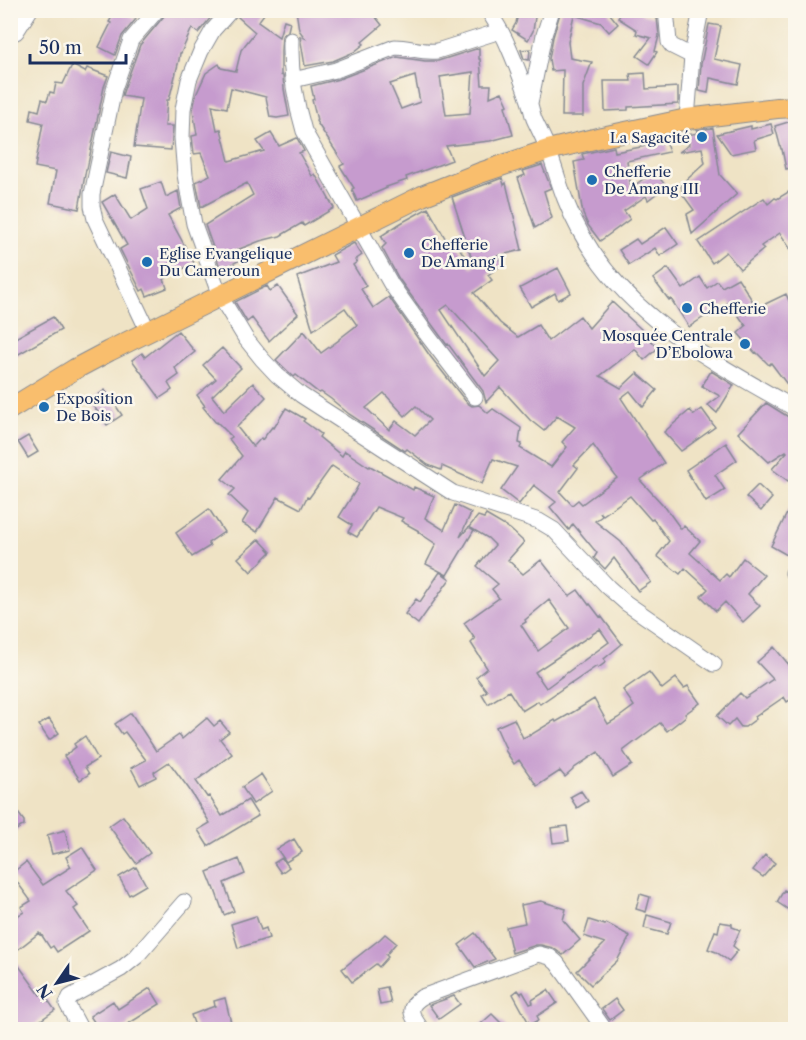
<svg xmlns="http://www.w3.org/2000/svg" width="806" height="1040" viewBox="0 0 806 1040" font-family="'Libre Caslon Text',serif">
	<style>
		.building { fill: #c69bce; fill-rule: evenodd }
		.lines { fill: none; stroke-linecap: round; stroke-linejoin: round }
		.minor-casing { stroke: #858992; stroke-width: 17 }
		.major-casing { stroke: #858992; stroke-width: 22 }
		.minor { stroke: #fff; stroke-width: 15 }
		.major { stroke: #f9be6d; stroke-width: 20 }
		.poi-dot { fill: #1f6fb2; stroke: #fbf7ec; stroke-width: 2 }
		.labels { text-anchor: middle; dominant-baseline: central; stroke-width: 5; stroke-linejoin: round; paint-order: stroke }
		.poi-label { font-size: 15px; fill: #1b2f5e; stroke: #fbf7ec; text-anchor: start }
	</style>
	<rect width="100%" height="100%" fill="#fbf7ec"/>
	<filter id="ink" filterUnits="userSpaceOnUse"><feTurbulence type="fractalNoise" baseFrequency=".0167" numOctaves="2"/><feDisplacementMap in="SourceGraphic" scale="12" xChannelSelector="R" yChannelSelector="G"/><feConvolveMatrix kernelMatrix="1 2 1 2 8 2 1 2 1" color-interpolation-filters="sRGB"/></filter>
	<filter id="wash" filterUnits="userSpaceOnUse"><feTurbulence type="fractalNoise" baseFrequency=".008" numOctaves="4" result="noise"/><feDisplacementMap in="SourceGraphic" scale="24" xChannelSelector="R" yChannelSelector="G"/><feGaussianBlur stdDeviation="1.35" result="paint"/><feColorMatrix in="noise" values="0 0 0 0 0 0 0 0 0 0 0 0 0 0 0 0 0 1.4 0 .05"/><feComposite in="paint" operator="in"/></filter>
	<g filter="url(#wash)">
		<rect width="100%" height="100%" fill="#efe3c5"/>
		<g id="blocks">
			<path class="building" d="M116,10H121L136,19L122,36L115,55L99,47L111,23L109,22Z
				M167,10H217L198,33L192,28L181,53H180L179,60L169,100H167L165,126H173L171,150L134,147L141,99L122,96L123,92L140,45L164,16Z
				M241,10H267L258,22L279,37L284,20L290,22L288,31L282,36L281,51V75L283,76L284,89L289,116L277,118L270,117L266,97L231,88L227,108L212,105L217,130L221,129L229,161L264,151L257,141L271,133L279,146L297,138L304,151L299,153L312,176L315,174L334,208L304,226L302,223L280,236L260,241L237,250L242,259L221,270L205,225L253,195L247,183L201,207L196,182L210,175L201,153L194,154L192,136L197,135L193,110L196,95L206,73L219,64L221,68L236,71L241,50L255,32L238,17Z
				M296,10H370L382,25L362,42L364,44L354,52L333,61L305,66L300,36L305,38L299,30Z
				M519,10H536L533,31L528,40L512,30L516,23Z
				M561,10H611L610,14L618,24L609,32L601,23L574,15L568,42L570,58L592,62L583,86V116H562L563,70L551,71L549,59L553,37Z
				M623,10H643L641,14L657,18L659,36L655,51L657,52L649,64L637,56L651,38L636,34L637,30L618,18Z
				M709,24L721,26L714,59L742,65L738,84L710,78L708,93L699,91L701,64Z
				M479,48V59H480L482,85H491L490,97L502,92L508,105L505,106L513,135L490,141L446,146L452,160L406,177L407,180L386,187L387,188L357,201L352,189L354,188L340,166L344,164L316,121L317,120L312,100L314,99L311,86L339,79L397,57L425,61H438ZM473,72L470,113L446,115L440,77ZM415,76L420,102L401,109L390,84Z
				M530,49L529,60L524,59L521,50Z
				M72,65L85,72L87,68L108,76L104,87L87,169H86L79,209L50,203L56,171L35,167L43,123L30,120L32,109L39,111L42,99L47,101L50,92L54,93L56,83L63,84Z
				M645,73L646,89L678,87V104L628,107V110L605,111L604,81H631L630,74Z
				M795,120V167L786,169L782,149H781L775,126Z
				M771,124L774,134L754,140L756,149L731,154L717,134L751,126V129Z
				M713,128L720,175L737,194L692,234L687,214L694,210L683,195L681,185L705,163L702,148L679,152L689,145L687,135L698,133L697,130Z
				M666,142L669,152L627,161L631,188L654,171L666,186L648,200L646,196L624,211L630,219L600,241L588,225L583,214L574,162L584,160L582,154L605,149L614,147L615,152Z
				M111,152L131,157L127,178L106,173Z
				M542,165L551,188L544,191L552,218L535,228L518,178L525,175L523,171Z
				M502,178L504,185L506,183L522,250L497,256L503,264L488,275L492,280L474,293L500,323L518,337L538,325L548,341L580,316L589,328L612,302L641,329L658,348L644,360L635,349L600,376L621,388L637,373L657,390L643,407L630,391L621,398L664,463L640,480L665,507L681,529L684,526L700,541L690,553L720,580L726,574L729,577L743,558L764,575L748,594L760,606L743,622L725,602L716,611L701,596L708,589L685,568L680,574L657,556L669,541L653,519L651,520L630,496L603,515L600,512L602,516L595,521L621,542L651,582L638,591L614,558L605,569L594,558L597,553L573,524L569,530L550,507L556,502L534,485L519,504L501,490L517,467L493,459L482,484L442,466L441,470L428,465L407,449L405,451L349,414L331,399L321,392L319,393L296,375L294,377L276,360L304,331L321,353L339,340V339L357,325L345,308L313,330L297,277L336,262L332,255L354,243L362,255L355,260L357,262L353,265L366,286L361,289L373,308L389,297L430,356L467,403L472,406L479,405L488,413L493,409L521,428L519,443L522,444L520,448L551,467L567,447L562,442L575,427L557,416L544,431L530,420L500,387L486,402L483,391L448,344L447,345L436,330L399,279L382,248L386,244L381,236L401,223L428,208L448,243L455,241L471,267L474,266L452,197ZM448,305L499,361L485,376L441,310ZM384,393L405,416L416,406L430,420L415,435L396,421L389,430L366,408ZM593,445L617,478L582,504L578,500L572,505L560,492L578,468L574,465Z
				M161,182L166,197L178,191L181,208L168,215L194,263L164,279L167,288L147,296L144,289L141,291L120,249L127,245L102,202L115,194L131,220L148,209L141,189Z
				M795,188V256L780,233L761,246L764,249L740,269L726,252L712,263L698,242L764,198L768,204L775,198L777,199Z
				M666,227L678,244L660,256L655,248L629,265L619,250L636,239L640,244Z
				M558,268L571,293L558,300L555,293L531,307L520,288Z
				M668,268L683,289L700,277L707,288L717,281L722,287L738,278L757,308L786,294L791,305L795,302V395L771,363L769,365L756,352L755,353L738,333L746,326L729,302L708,317L707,315L689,327L671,299L669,300L653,279Z
				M267,286L270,291L278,286L298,314L269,341L252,318L247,322L235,302Z
				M53,317L61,330L10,359V341Z
				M178,331L195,352L175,368L179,375L168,383L172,390L160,398L132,360L142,353L145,357Z
				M222,348L241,368L212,396L224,411L253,383L266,397L237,427L253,447L261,438L262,440L272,427L274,428L286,408L305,419L303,421L321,434L319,437L342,456L345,451L369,467L370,466L413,490L414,487L434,496L425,518L444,530L455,505L471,513L460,537L469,527L474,530L447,575L426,564L436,544L418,532L419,531L401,521L403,518L376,507L357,537L348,532L352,525L339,517L354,493L359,484L332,466L309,498L307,497L301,509L278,497L257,532L242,523L248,513L229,495L235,489L222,479L242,456L229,439L232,437L217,422L216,423L203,407L205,406L197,395L216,379L203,365Z
				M711,371L734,385L717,413L708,405L720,396L702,386Z
				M105,390L122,415L107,425L90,401Z
				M766,403L795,421V473L788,481L772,469L787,452L786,451L769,462L738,433Z
				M702,409L715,427L681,451L664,432L690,410L694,415Z
				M28,436L38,452L28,458L18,442Z
				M726,443L737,460L715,475L725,490L706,502L686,470Z
				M758,485L772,498L761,511L746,497Z
				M795,497V558L794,559L771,546Z
				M209,509L224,532L208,543L210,546L192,557L176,533Z
				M486,515L510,529L524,542L508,560L523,574L541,560L569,596L578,590L589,605L590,604L600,617L601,616L622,644L604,659L606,662L598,668L597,666L572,683V682L540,704L538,701L522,711L509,691L488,704L482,694L487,691L476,677L487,668L471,643L475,639L464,623L499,598L492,589L498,584L477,566L495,545L488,538L469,527L478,516L484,518ZM549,600L569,628L538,651L521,625L526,622L525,620ZM600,629L609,642L546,688L535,672Z
				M259,539L271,552L251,572L238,558Z
				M440,572L450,579L418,624L405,614L416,599L420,602Z
				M774,647L795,672V697L787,702L784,697L755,717L756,719L745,727H741L735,719L728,726L717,716L740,693L745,698L773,679L757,662Z
				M649,672L662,689L676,678L684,688L688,686L700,703L685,714L686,716L667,731L660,723L623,751L632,765L613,777L598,752L573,769V770L565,777L560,771L537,786L519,760L514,764L505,750L506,749L496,727L514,719L523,738L529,735V736L555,720L556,722L575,711L594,699L608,724L618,718L634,706L623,690Z
				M131,713L156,751L179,735L182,739L207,718L214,726L220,721L229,732L220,739L232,754L196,781L207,797L209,796L222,816L248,800L258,816L208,846L198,830L210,823L189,789L169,762L154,772L156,777L140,785L131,768L146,760L125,732L122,734L115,724Z
				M49,719L59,733L49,740L39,725Z
				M85,736L98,759L85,767L89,774L80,780L64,756L76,747L74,744Z
				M261,774L272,791L253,804L242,787Z
				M581,791L588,801L577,808L570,797Z
				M10,802L24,821V825L10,834Z
				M123,816L150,853L136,863L109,826Z
				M567,826L569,841L553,843L551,828Z
				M65,830L70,850L52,854L47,835Z
				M294,839L302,852L286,862L277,849Z
				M82,847L97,870L66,891L78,906L74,909L89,931L57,952L53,946L50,948L41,934L40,935L39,933L11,955L40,995L43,993L55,1010L28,1029H10V920L24,912L21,907L31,901L11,874L26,862L43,885L71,867L66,857Z
				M765,855L775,863L763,877L753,870Z
				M282,858L289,867L281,873L274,863Z
				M239,859L245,874L224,883L234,911L224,915L214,887H213L207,872Z
				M136,867L146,885L129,895L119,877Z
				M784,890L795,896V914L777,902Z
				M640,894L650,897L646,912L636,909Z
				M541,901L566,909L563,920L580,940L563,955L553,948L541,945H536L512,953L506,927L525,923L521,905Z
				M647,915L671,922L667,934L644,928Z
				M256,916L261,930L266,928L269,938L238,948L231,924Z
				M589,920L605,925L606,923L630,936L617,961L591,985L577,971L605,943L584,936Z
				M720,922L732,924V927L740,930L733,946L738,950L729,961L716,952L708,949L715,931L718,932Z
				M475,933L495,959L475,967L459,945Z
				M385,934L396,943L386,955L388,957L379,967L376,964L352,982L342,969L380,939Z
				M387,987L391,1003L380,1005L377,989Z
				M150,988L160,1004L128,1024V1026L123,1029H99L90,1016L113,1001L118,1009Z
				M518,990L521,994V993L523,992L530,1004L533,1003L532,1000L548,990L557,1003L537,1016L539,1020L530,1025L513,994Z
				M454,996L460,1004L439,1019L429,1005Z
				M225,998L232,1027L222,1029H196L191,1015L215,1006L214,1001Z
				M615,999L623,1010L610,1020L602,1009Z
				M492,1014L507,1029H475Z"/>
		</g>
	</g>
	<g filter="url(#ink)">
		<use href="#blocks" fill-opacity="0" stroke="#858992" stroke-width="1.5"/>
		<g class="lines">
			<defs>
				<path id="minor" d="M231,10L213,30L201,51L189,80L183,109L182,138L185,175L194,224L220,296L246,339L262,359L277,375L301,395L453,493L539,521L554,530L608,587L626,603L714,664
					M488,10C495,22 503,33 508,46C516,64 523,83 529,101C531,107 532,113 534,119C539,130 545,141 549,152C555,168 559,184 565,199C606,306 702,356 796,409
					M666,10L669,42L672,46L692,56
					M10,33L16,32L30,10
					M291,40C290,71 295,101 304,131L391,284L428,336L475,397
					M293,80L336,70L395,47C409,47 423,53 437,51L500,31
					M530,103L544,35L552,10
					M687,119L692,56L701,10
					M148,331L95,219L92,206V194L114,89L131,40L157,10
					M793,573L796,568
					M81,1030L67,1004L70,997L121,969L136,957L184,902
					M422,1030C412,1016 405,1008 422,997L539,954L550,957L557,963L605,1030"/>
				<path id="major" d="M10,409L75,369L109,351L422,196L480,173L548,150L602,137L687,119L777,108L796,107"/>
			</defs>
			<use href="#minor" class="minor-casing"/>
			<use href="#major" class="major-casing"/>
			<use href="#minor" class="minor"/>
			<use href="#major" class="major"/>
		</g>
	</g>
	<g class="poi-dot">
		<circle cx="702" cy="137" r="6"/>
		<circle cx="592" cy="180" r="6"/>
		<circle cx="409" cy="253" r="6"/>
		<circle cx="147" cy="262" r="6"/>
		<circle cx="687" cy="308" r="6"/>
		<circle cx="745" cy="344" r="6"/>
		<circle cx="44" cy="407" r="6"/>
	</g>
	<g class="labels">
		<g class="poi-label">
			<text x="690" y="137" text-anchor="end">La Sagacité</text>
			<text x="604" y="171">Chefferie<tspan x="604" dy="17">De Amang III</tspan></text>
			<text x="421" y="244">Chefferie<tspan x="421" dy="17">De Amang I</tspan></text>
			<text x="159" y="253">Eglise Evangelique<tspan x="159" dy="17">Du Cameroun</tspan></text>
			<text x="699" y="308">Chefferie</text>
			<text x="733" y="335" text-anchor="end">Mosquée Centrale<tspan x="733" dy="17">D’Ebolowa</tspan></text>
			<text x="56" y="398">Exposition<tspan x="56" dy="17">De Bois</tspan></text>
		</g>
	</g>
	<rect width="806" height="1040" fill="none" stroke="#fbf7ec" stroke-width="36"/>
	<g transform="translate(57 983) rotate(235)" stroke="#fbf7ec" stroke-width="4.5" paint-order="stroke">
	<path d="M0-4.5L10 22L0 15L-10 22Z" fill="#1b2f5e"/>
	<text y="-9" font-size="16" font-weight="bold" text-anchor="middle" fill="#1b2f5e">N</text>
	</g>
	<path d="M30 54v9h96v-9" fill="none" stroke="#1b2f5e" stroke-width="3"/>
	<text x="39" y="54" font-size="18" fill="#1b2f5e" stroke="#fbf7ec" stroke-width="4.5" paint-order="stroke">50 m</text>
</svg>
